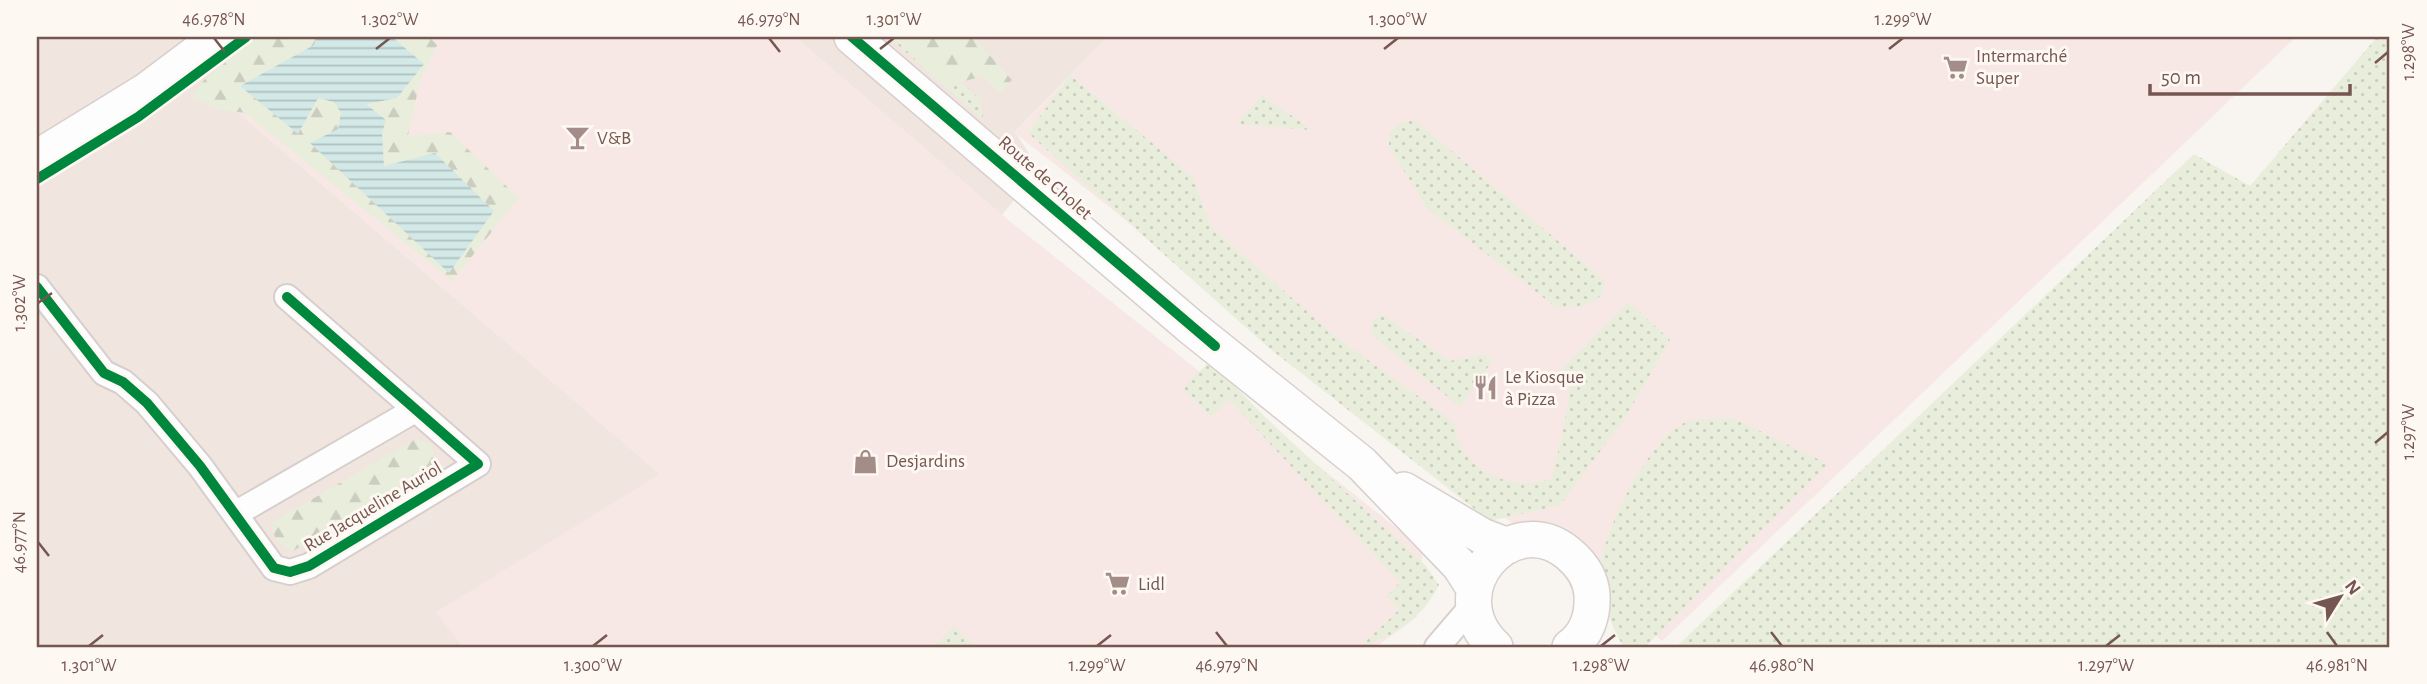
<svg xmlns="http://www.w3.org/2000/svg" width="2427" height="684" viewBox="0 0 2427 684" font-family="'Alegreya Sans',sans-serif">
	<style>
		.residential { fill: #f0e5df }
		.commercial { fill: #f7e8e5 }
		.green { fill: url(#green-dots) }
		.forest { fill: url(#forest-firs) }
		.water { fill: url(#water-rules) }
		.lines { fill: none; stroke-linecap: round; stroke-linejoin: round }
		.minor-casing { stroke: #d7cfcc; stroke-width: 28 }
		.secondary-casing { stroke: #d8cfcc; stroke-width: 38 }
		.minor { stroke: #fefdfd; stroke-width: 24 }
		.secondary { stroke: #fefdfd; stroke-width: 35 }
		.cycleway-casing { stroke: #fef8f3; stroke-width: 15 }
		.cycleway { stroke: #00873e; stroke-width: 10 }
		.ticks { fill: none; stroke: #765650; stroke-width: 2.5 }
		.labels { text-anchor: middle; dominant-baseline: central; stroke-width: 6; stroke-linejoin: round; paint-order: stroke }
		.poi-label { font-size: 19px; fill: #765650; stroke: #fef8f3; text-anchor: start }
		.street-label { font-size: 19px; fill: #765650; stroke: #fef8f3 }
		.neatline { fill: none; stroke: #765650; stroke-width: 2.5 }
		.ticks-label { font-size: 18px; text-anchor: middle; fill: #765650 }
	</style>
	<defs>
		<pattern id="green-dots" width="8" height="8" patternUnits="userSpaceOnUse" patternTransform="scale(1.75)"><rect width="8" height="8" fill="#e9eedc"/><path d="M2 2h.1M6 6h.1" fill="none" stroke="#cbcebf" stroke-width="1.8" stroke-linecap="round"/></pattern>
		<pattern id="forest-firs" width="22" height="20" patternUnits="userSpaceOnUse" patternTransform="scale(1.75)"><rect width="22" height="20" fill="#e9eedc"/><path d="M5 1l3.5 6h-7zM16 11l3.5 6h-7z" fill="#cbcebf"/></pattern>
		<pattern id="water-rules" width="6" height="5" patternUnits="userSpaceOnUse" patternTransform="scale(1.75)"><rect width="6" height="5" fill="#d2e9e7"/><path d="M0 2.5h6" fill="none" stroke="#afc0be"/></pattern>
	</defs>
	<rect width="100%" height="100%" fill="#f8f4f0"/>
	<path class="residential" d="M37,37H268L207,86L660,474L589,524L437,612L463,647H37Z
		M795,37H1107L1015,132L1039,169L1002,215Z"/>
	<path class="commercial" d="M268,37H795L1002,215L1423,549L1417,617L1376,647H463L436,612L660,474L207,86Z
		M1107,37H2296L1662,641L1015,133Z"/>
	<path class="green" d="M889,37H920L957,78L980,99L984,121Z
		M2377,37H2390V647H1676L2194,154L2250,186Z
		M1070,75L1193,177L1211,227L1335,336L1455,423C1456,469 1511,493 1550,479C1556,468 1571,398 1569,386C1568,382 1562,376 1559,372L1629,302L1670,340L1625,418L1560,505L1490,521L1269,348L1028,133Z
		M1262,95L1312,130L1236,124Z
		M1415,120L1604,280C1607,306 1576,308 1557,308L1428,209L1389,147V133L1401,122Z
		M1383,315L1450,361L1484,354L1493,360L1460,407L1372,335V320Z
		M1210,361L1267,419L1425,565L1439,585C1423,617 1395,637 1360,647L1400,609L1386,597L1400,582L1229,400L1211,417L1182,389Z
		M1733,418L1828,464L1645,647H1624C1612,628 1601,599 1600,576C1599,537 1648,440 1684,423C1697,417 1719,419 1733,418Z
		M954,626L976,647H933Z"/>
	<path class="forest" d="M257,37H429L437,45L420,81L408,136L450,132L519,198L452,281L245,113L217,109L191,97L204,80Z
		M895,37H973L1012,80L1000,93L983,76L950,85Z
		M416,439L432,444L434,464L293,551L276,541L271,523Z"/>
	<path class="water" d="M316,37H392L424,64L397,98L366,104L386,120L382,133L384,166L435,153L494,211L449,273L310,143L338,129L341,113L334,102L318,98L298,134L240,86L314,45Z"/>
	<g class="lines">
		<defs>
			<path id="minor" d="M37,287L104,373L123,382L147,403L200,466L274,568L290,572L309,566L478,464L287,297
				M235,514L415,410
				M1437,647L1473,605"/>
			<path id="secondary" d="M852,37L1191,327L1362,464L1460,566L1474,588
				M37,158L146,91L218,37
				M1404,490L1482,536L1508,546
				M1495,647C1436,592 1511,505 1569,554C1582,565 1591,579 1592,595C1593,615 1587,635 1570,647"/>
		</defs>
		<use href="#minor" class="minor-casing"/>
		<use href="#secondary" class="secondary-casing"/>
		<use href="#minor" class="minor"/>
		<use href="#secondary" class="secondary"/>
		<defs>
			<path id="cycleway" d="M852,37L1215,346
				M37,179L138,117L246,37
				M37,287L104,373L123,382L147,403L200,466L274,568L290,572L309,566L478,464L287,297"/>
		</defs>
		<use href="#cycleway" class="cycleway-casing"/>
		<use href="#cycleway" class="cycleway"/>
	</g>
	<path class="ticks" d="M214,38L225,52M769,38L780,52M376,49L390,38M880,49L894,38M1384,49L1398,38M1889,49L1903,38M2375,63L2388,52M38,303L52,293M2375,443L2388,432M38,542L49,556M1216,632L1227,646M1771,632L1782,646M2327,632L2337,646M89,646L103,635M593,646L607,635M1097,646L1111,635M1601,646L1615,635M2106,646L2120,635"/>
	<defs>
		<symbol id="supermarket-bare" viewBox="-9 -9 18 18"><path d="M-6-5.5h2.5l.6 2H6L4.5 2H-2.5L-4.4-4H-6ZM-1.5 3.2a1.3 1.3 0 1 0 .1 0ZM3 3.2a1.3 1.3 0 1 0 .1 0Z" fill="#a48d88" stroke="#fef8f3" stroke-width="2.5" paint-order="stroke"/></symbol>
		<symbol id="bar-bare" viewBox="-9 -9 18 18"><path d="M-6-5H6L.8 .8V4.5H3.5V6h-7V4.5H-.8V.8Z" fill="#a48d88" stroke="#fef8f3" stroke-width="2.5" paint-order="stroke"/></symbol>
		<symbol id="restaurant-bare" viewBox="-9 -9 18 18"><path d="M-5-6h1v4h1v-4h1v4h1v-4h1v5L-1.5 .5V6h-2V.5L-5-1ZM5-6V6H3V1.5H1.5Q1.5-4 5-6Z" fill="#a48d88" stroke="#fef8f3" stroke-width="2.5" paint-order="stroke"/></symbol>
		<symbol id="shop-bare" viewBox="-9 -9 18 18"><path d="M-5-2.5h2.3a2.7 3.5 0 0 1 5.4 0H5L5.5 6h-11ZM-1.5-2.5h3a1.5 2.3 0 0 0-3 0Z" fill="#a48d88" stroke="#fef8f3" stroke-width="2.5" paint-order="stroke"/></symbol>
	</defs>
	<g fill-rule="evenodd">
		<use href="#supermarket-bare" x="1938" y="50" width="35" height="35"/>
		<use href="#bar-bare" x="560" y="120" width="35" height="35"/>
		<use href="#restaurant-bare" x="1468" y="370" width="35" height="35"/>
		<use href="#shop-bare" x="848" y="444" width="35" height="35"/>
		<use href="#supermarket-bare" x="1100" y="566" width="35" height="35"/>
	</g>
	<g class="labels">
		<g class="poi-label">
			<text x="1976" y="56">Intermarché<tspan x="1976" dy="22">Super</tspan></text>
			<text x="597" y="138">V&amp;B</text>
			<text x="1505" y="377">Le Kiosque<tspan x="1505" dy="22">à Pizza</tspan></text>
			<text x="886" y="461">Desjardins</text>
			<text x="1138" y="584">Lidl</text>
		</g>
		<g class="street-label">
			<text transform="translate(1045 178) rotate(41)">Route de Cholet</text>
			<text transform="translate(373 507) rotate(-31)">Rue Jacqueline Auriol</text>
		</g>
	</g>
	<rect width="2427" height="684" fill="none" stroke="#fef8f3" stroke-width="77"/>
	<g transform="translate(2340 597) rotate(53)" stroke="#fef8f3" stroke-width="5" paint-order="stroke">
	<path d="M0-5L12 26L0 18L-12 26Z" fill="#765650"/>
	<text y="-10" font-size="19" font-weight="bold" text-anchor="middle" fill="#765650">N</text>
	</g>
	<path d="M2150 84v10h200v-10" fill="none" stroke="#765650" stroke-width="3.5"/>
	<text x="2161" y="84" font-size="21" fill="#765650" stroke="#fef8f3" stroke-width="5" paint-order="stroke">50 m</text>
	<rect x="38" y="38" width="2350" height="608" class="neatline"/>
	<g class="ticks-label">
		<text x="214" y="25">46.978°N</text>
		<text x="390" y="25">1.302°W</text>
		<text x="769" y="25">46.979°N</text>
		<text x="894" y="25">1.301°W</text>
		<text x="1398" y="25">1.300°W</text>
		<text x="1903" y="25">1.299°W</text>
		<text transform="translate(2408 52) rotate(-90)" y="6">1.298°W</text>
		<text transform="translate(19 303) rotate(-90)" y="6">1.302°W</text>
		<text transform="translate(2408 432) rotate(-90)" y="6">1.297°W</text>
		<text transform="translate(19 542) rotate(-90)" y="6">46.977°N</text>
		<text x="89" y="671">1.301°W</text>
		<text x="593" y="671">1.300°W</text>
		<text x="1097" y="671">1.299°W</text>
		<text x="1227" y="671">46.979°N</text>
		<text x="1601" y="671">1.298°W</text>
		<text x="1782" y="671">46.980°N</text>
		<text x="2106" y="671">1.297°W</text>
		<text x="2337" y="671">46.981°N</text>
	</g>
</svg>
